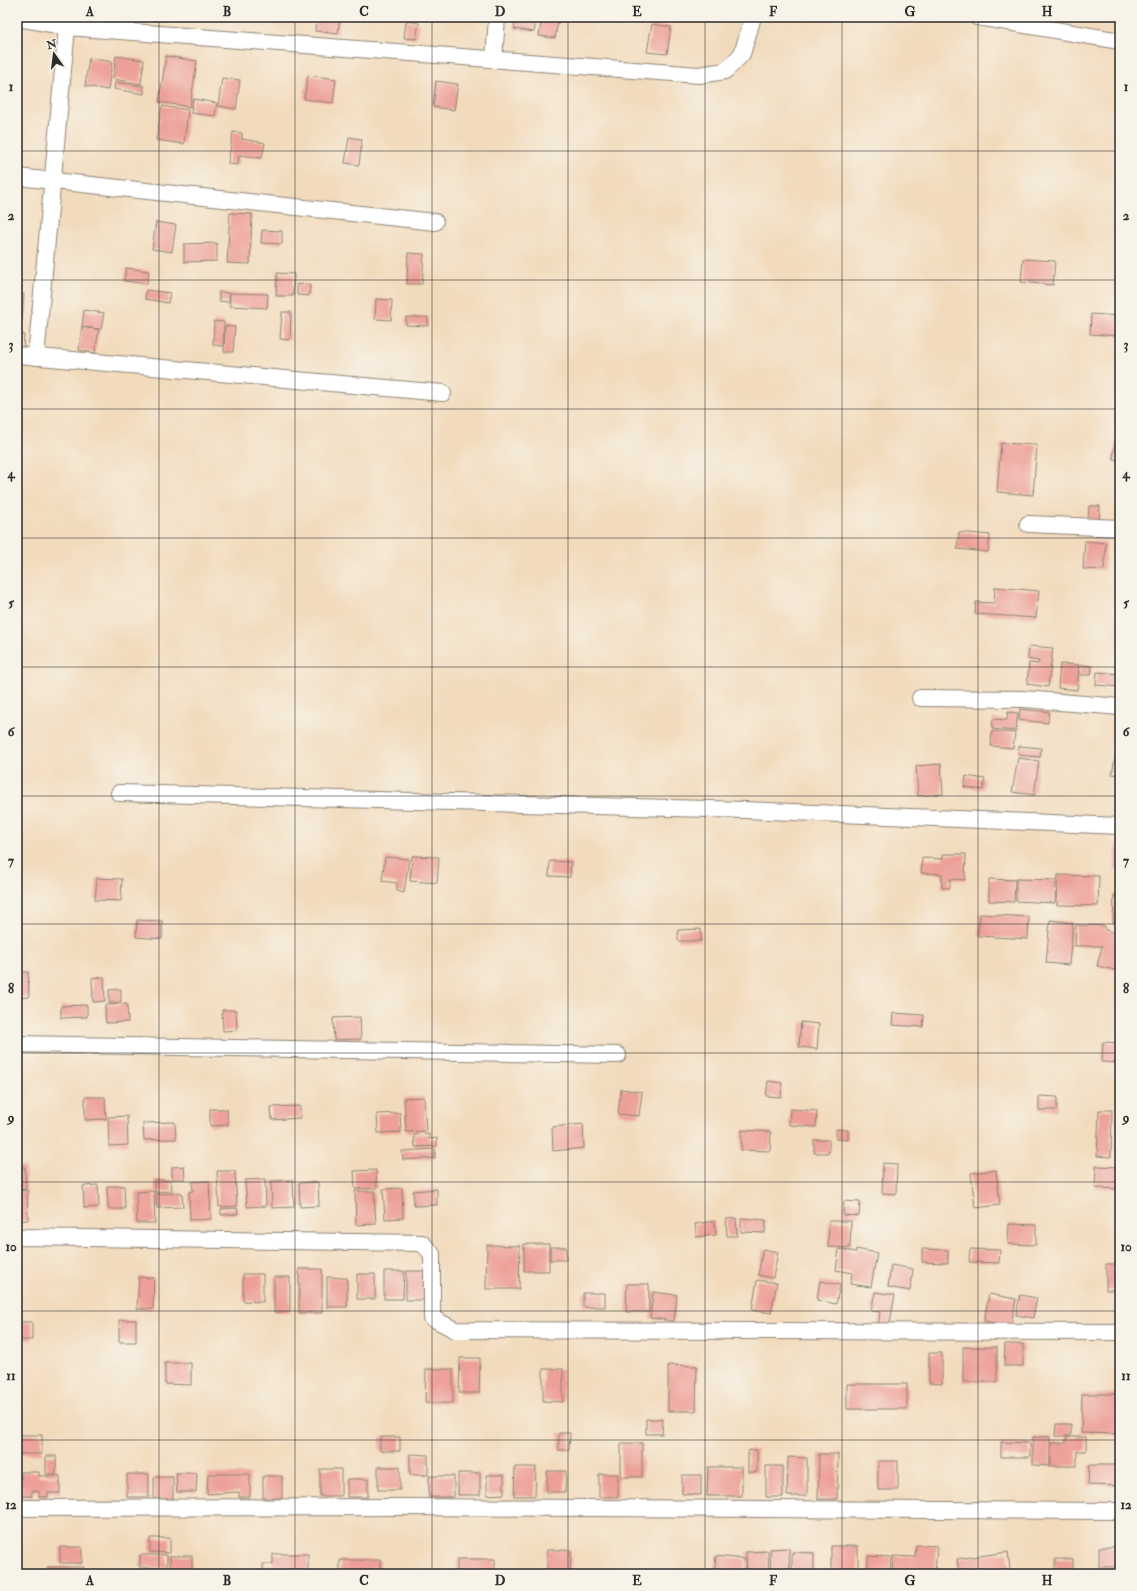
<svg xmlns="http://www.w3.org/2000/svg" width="1137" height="1591" viewBox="0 0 1137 1591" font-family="'IM FELL Double Pica',serif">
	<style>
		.building { fill: #eda099 }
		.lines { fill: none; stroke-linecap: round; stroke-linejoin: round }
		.street-casing { stroke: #8e8374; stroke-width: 18 }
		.street { stroke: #fff; stroke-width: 16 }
		.grid { fill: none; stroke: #2b2b2b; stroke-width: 1; stroke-opacity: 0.55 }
		.neatline { fill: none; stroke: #2b2b2b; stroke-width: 1.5 }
		.grid-label { font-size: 13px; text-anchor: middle; font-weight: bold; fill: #2b2b2b }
	</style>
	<rect width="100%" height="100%" fill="#f7f3e8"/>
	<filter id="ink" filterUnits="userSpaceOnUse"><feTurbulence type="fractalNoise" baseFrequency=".025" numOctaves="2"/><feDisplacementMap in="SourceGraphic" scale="8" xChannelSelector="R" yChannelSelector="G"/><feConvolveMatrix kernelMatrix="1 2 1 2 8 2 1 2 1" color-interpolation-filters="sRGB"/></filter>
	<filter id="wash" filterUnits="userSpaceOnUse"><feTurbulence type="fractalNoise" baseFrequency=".012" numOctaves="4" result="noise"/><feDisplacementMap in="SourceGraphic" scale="16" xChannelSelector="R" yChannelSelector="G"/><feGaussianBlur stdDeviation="0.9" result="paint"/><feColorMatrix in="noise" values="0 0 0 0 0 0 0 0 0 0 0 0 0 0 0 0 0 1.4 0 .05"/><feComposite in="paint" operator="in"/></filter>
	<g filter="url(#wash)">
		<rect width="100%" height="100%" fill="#f2dbbd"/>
		<g id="blocks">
			<path class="building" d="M316,17H340L338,34L315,31Z
				M516,17H537L534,32L514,29Z
				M542,17H559L555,38L539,36Z
				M406,21L419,23L416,39L404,38Z
				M652,24L671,27L667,54L647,52Z
				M116,56L144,60L141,84L113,79Z
				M166,56L197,61L190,107L159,102Z
				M89,58L112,62L108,90L85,86Z
				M308,75L336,79L333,103L304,99Z
				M222,78L240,80L236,109L218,106Z
				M436,81L458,84L454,110L433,107Z
				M115,82L144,86V94L114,89Z
				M193,99L217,103L215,116L191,113Z
				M162,106L188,110L184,144L156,140Z
				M233,132L242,133V139L265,143L262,158L239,155L238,165L228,164Z
				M349,137L362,139L359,165L345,163Z
				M230,213L252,214L250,264L227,263Z
				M156,222L176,225L172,252L152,249Z
				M262,230L282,231V244L261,243Z
				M217,243V261L184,262V244Z
				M408,253L424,254L422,284H407Z
				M1023,259L1055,261L1053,285L1021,282Z
				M126,268L149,271L147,284L124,281Z
				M277,273L294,274L293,296H276Z
				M297,284L310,285L309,296L297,295Z
				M146,290L170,293L168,303L145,299Z
				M219,292L229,293V302L219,301Z
				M17,293L24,294L22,321H17Z
				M230,293L268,294L267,308L230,306Z
				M376,299L392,300L391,320L375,319Z
				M84,310L104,313L101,329L82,327Z
				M282,312H291L290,340L280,339Z
				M1091,314L1120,316V336L1090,334Z
				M406,317H428V326L406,325Z
				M214,321L224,322L223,346L213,345Z
				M225,326L235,327L233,352H224Z
				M82,327L99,330L95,353L79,350Z
				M17,334H24L23,353L17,352Z
				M1115,442H1120V460L1113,459Z
				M1001,443L1037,445L1033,495L997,492Z
				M1089,506H1100L1099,520L1088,519Z
				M959,532L990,535L988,552L957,549Z
				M1085,541L1106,543L1104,570L1083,569Z
				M995,587L1039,591L1036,618L975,614L976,602L994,603Z
				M1029,646L1053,648L1048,687L1027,684L1029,663L1038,664L1039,661L1028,659Z
				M1060,664L1079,665L1077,690L1058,688Z
				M1081,665L1092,666L1091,675H1080Z
				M1097,672L1120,674V687L1096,685Z
				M1020,709L1049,712L1048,723L1019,720Z
				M1008,712L1018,713L1016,731L992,729L993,719L1007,720Z
				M992,731L1015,733L1013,748L991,746Z
				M1019,746L1041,748L1040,757L1018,755Z
				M1116,753L1120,754V775L1112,774Z
				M1018,758L1039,761L1034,795L1012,792Z
				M941,764L943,794L918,796L916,766Z
				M966,776L985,779L983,790L964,787Z
				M1116,845H1120V869H1115Z
				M943,854H966L965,880L950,879V888H942V874L921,873L922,858L943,859Z
				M412,856L439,857L437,883L410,881Z
				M385,857L409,859L404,893L397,891V883L382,881Z
				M550,861L571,862L570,877L549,876Z
				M1058,875L1099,876L1098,906L1057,905Z
				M97,878L122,879L121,901L95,900Z
				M989,879L1015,880L1014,902L989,901Z
				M1016,879L1056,880L1055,903L1016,901Z
				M1114,895H1120V923H1113Z
				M980,914L1029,917L1028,939L978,936Z
				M137,920L162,921V939L136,937Z
				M1050,920L1073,923L1069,965L1046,963Z
				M1076,925L1105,926V930L1120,934L1119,971L1097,966L1102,946H1075Z
				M701,929V941H678V930Z
				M17,972H28L29,997L17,998Z
				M104,977L105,1001L93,1002L92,978Z
				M121,989V1002L109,1003V990Z
				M127,1004L128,1022L106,1023L105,1005Z
				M87,1005V1017L61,1018V1006Z
				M222,1010H236L237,1030L223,1031Z
				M893,1013L924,1015L923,1027L892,1025Z
				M360,1017L361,1039L334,1040L333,1018Z
				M801,1022L819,1024L817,1049L799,1047Z
				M1103,1042L1120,1043V1063L1102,1062Z
				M768,1081L782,1083L781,1097L766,1096Z
				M621,1089L642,1092L639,1116L618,1114Z
				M1039,1096L1057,1097V1110H1039Z
				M85,1097H105L106,1119L85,1120Z
				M424,1097L426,1131L406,1132L404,1098Z
				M17,1104H19L20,1126H17Z
				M300,1106V1118L272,1120L271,1107Z
				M210,1109H227L228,1125L210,1126Z
				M790,1109L817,1111L816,1127L789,1125Z
				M1099,1110H1112L1111,1157L1097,1156Z
				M400,1113L401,1132L378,1133L377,1114Z
				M127,1116L128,1145L109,1146L108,1117Z
				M175,1122L176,1139L144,1140L143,1123Z
				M583,1124L584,1148L553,1151L552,1127Z
				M836,1129L848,1130V1140L836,1139Z
				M742,1130L771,1132L770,1151L741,1150Z
				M429,1134V1139L437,1138V1146L415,1147L414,1135Z
				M814,1140H829V1153H814Z
				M435,1149V1158L403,1160L402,1151Z
				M883,1163L897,1164L896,1194L882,1193Z
				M184,1166L185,1179H172V1167Z
				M1096,1166L1120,1167V1189L1095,1188Z
				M17,1167H25L26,1189L17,1190Z
				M376,1170L377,1188L355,1189L354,1171Z
				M996,1170L1000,1205L975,1208L971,1173Z
				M217,1171H235L237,1206L219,1207Z
				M265,1179L266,1206L247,1207L245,1180Z
				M154,1180H171L172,1191L155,1192Z
				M293,1180L294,1207L272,1208L271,1181Z
				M209,1181L211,1219L190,1220L189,1192L193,1191L192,1182Z
				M318,1182L319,1206L300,1207L299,1183Z
				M98,1185L99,1207L84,1208L83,1186Z
				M107,1186H124L125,1209H108Z
				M402,1188L403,1218L385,1219L383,1189Z
				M437,1189V1205L414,1206L413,1191Z
				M27,1190L28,1220L17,1221V1191Z
				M154,1191L155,1223H137L136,1192Z
				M355,1191H374L376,1224L356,1225Z
				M182,1193L183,1207L157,1208L156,1194Z
				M844,1201L860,1202L859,1216L843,1215Z
				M237,1208L238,1214L221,1215V1209Z
				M736,1218L737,1236H727L726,1219Z
				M741,1218L766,1220L765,1233L741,1232Z
				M714,1221L716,1235L697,1237L695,1224Z
				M829,1221H851L850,1248L828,1247Z
				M1009,1224L1036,1225V1245L1008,1244Z
				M524,1244H549V1271H524Z
				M487,1245L520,1246L519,1289H486Z
				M550,1247H566V1260H550Z
				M763,1249L778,1252L773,1278L758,1275Z
				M839,1249L856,1252V1249L877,1253L871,1287L850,1284L852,1273L836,1270Z
				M922,1249L948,1250V1263L922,1262Z
				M970,1249L1000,1250L999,1263L969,1262Z
				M1106,1264H1120V1290H1106Z
				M891,1265L913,1269L910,1291L888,1287Z
				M299,1269H322V1313H299Z
				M384,1271H404L403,1299H384Z
				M406,1271H424V1300H406Z
				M243,1274H263V1302L243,1301Z
				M357,1274H375V1299H357Z
				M139,1277L154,1278L153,1309H137Z
				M274,1277H290V1312H274Z
				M327,1277L347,1278V1307H327Z
				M757,1280L777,1283L771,1313L752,1310Z
				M820,1281L840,1285L836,1304L817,1300Z
				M627,1284H649V1312H626Z
				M653,1292L677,1295L674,1321L650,1318Z
				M875,1292L895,1295L889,1328L878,1326L880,1312L871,1311Z
				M583,1293H605V1307H583Z
				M989,1294L1016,1299L1011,1326L984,1321Z
				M1020,1295L1037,1298L1033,1318L1016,1315Z
				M119,1320H136V1342H119Z
				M17,1322H32V1340H17Z
				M1005,1344H1023V1366H1004Z
				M963,1347H997V1382H963Z
				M929,1353H942V1384L929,1383Z
				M460,1358H480L479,1393H459Z
				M165,1363H191V1385L165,1384Z
				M668,1365L697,1366L696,1411H668Z
				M426,1369H453V1403H425Z
				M543,1369H563V1402L543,1401Z
				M847,1384H907V1409H847Z
				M1082,1394H1120V1434L1081,1433Z
				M646,1419H663L662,1434H646Z
				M1056,1424H1071V1436H1055Z
				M559,1433H570L569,1450H559Z
				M17,1435H42V1454H17Z
				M380,1437H400V1451H380Z
				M1033,1437H1050V1466L1033,1465Z
				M1066,1437H1086V1451H1077V1466H1051V1443H1066Z
				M1001,1442L1030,1443V1457H1001Z
				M621,1443H642V1477H621Z
				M748,1450H757V1472H748Z
				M410,1454L428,1455V1475H410Z
				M819,1454H838L837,1499H818Z
				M46,1456H56V1474H46Z
				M788,1457L807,1458V1496H787Z
				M878,1461H898V1490H878Z
				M1089,1465H1120L1119,1486L1088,1485Z
				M766,1466H783V1497H766Z
				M378,1467H400V1490H378Z
				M515,1467H536L535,1496H514Z
				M708,1467H742V1496H707Z
				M320,1469H341V1496H320Z
				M547,1471H566L565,1492H547Z
				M21,1472H39V1476H60V1493H48V1497H39V1491H32V1496H21Z
				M176,1473H197L196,1492H177Z
				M458,1473H480V1495H458Z
				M127,1474H149V1497H127Z
				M208,1474H250V1497H239V1492L207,1494Z
				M599,1474H618V1497H599Z
				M487,1475H504V1494L487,1495Z
				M682,1475H701V1495L682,1494Z
				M263,1476H282V1498H263Z
				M429,1476H454V1497H429Z
				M154,1477H173V1499H154Z
				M347,1479H368V1497H347Z
				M150,1538H170V1553L150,1552Z
				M916,1545L937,1546L935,1574H892L893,1556L915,1557Z
				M831,1546H858V1574H831Z
				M60,1547H82V1563H60Z
				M1099,1547H1120V1567H1099Z
				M789,1548L790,1574H771L770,1549Z
				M547,1550H571L570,1574H547Z
				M768,1551L769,1574H747L746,1552Z
				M792,1552L814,1553V1574H792Z
				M1008,1552L1010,1570L982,1574H959L957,1559Z
				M273,1554H308V1571H298V1574H263V1564H273Z
				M140,1555H167V1568H140Z
				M170,1556H192V1574H170Z
				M716,1556L745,1559L744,1574H714Z
				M868,1556L891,1557L890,1574H868Z
				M457,1559H495V1574H457Z
				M1055,1559H1073V1574H1055Z
				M340,1560H380V1574H340Z
				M48,1567H84V1574H48Z"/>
		</g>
	</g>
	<g filter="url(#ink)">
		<use href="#blocks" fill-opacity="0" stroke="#8e8374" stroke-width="1"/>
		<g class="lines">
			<defs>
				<path id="street" d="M977,17L1120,41
					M17,18L67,27L699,75L725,71L742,54L753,17
					M494,60L497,17
					M17,177L435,222
					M17,355L443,393
					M36,357L67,27
					M1028,524L1120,528
					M920,698L1024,699L1120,707
					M119,793L745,810L1120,826
					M17,1044L618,1055
					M17,1237L422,1243L432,1254V1318L455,1330L1120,1332
					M17,1508L402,1507L1120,1511"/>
			</defs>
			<use href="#street" class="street-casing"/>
			<use href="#street" class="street"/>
		</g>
	</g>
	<path class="grid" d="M159,17V1574M295,17V1574M432,17V1574M568,17V1574M705,17V1574M842,17V1574M978,17V1574M17,151H1120M17,280H1120M17,409H1120M17,538H1120M17,667H1120M17,796H1120M17,924H1120M17,1053H1120M17,1182H1120M17,1311H1120M17,1440H1120"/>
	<rect width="1137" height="1591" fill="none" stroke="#f7f3e8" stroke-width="44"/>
	<g transform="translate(54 54) rotate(346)" stroke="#f7f3e8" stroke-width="3" paint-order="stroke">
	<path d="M0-3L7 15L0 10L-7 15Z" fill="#2b2b2b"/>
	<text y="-6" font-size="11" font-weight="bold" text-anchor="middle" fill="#2b2b2b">N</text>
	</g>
	<rect x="22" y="22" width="1093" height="1547" class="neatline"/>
	<g class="grid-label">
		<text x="90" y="16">A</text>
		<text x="227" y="16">B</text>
		<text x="364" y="16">C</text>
		<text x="500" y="16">D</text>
		<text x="637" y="16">E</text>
		<text x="773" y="16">F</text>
		<text x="910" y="16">G</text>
		<text x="1047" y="16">H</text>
		<text x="11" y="91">1</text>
		<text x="1126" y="91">1</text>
		<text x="11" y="220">2</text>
		<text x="1126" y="220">2</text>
		<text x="11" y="349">3</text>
		<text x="1126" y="349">3</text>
		<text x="11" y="478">4</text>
		<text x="1126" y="478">4</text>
		<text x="11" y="607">5</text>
		<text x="1126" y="607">5</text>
		<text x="11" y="736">6</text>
		<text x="1126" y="736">6</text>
		<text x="11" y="865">7</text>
		<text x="1126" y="865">7</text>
		<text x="11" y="993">8</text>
		<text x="1126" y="993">8</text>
		<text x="11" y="1122">9</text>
		<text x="1126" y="1122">9</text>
		<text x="11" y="1251">10</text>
		<text x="1126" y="1251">10</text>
		<text x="11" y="1380">11</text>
		<text x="1126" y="1380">11</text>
		<text x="11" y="1509">12</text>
		<text x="1126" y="1509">12</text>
		<text x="90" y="1585">A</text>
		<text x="227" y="1585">B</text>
		<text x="364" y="1585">C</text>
		<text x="500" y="1585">D</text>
		<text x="637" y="1585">E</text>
		<text x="773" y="1585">F</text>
		<text x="910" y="1585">G</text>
		<text x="1047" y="1585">H</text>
	</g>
</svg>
